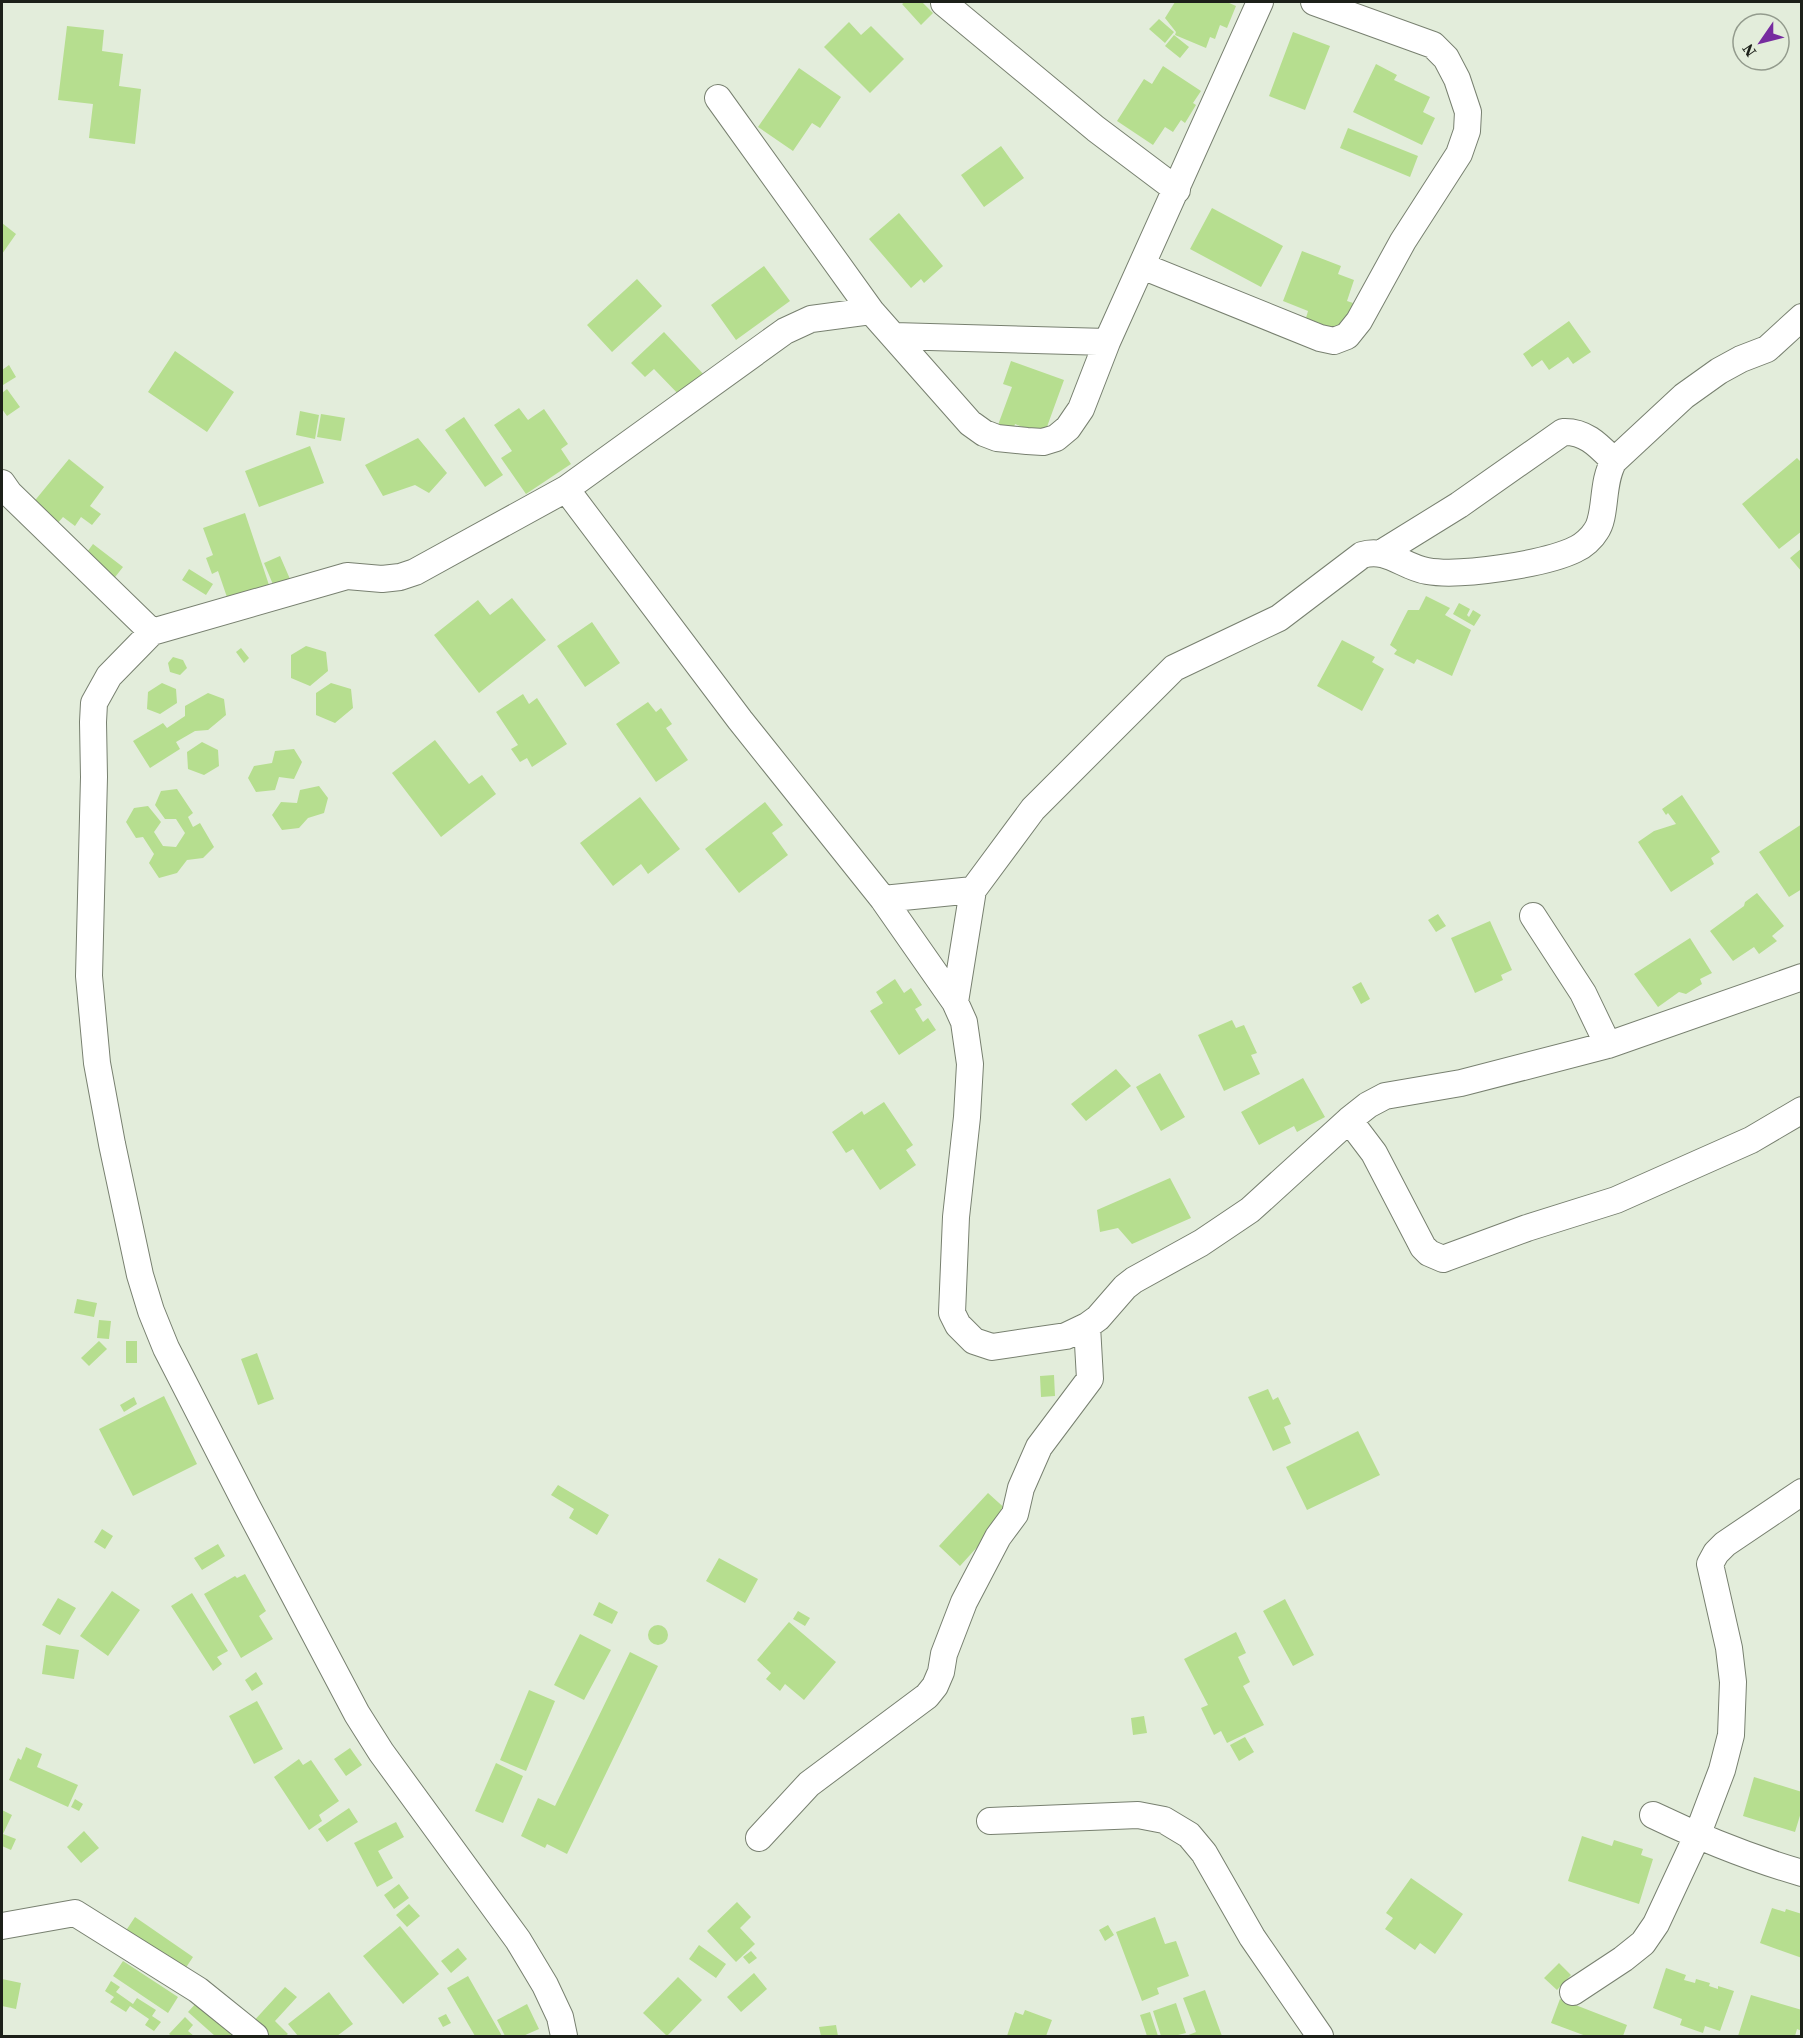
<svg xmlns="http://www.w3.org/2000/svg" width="1803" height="2038" viewBox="0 0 1803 2038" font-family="'Source Serif 4',serif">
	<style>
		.building { fill: #b6de8f }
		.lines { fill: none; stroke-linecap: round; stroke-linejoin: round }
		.minor-casing { stroke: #788070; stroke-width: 28 }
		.minor { stroke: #fff; stroke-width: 26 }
	</style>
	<rect width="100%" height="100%" fill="#e3eddb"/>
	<path class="building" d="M905,2H922L933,13L921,25L902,4Z
		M1175,2H1227L1236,6L1227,28L1220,25L1215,39L1210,37L1206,48L1175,35L1176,32L1165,18Z
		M1159,19L1174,32L1165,43L1149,29Z
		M849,22L861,35L871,26L904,59L870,93L824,47Z
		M67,26L104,30L102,51L123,54L119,86L141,89L135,144L89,138L93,104L58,100Z
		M1293,32L1330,46L1305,110L1269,96Z
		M1174,35L1189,47L1180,58L1165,46Z
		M1376,64L1397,75L1394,80L1430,97L1423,112L1435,118L1422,145L1353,112Z
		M1163,66L1201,91L1193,103L1196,105L1185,123L1181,120L1173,132L1165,127L1153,145L1117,121L1144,79L1152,84Z
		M799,68L841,97L820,128L812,123L793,151L758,127Z
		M1348,128L1418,156L1410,177L1340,148Z
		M1001,146L1024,178L984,207L961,175Z
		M1212,208L1283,246L1261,287L1190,249Z
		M899,213L943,266L924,283L921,279L911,288L869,239Z
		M2,223L16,234L2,254Z
		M1302,251L1341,266L1338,274L1354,280L1347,301L1353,303L1342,332L1306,318L1308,311L1283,301Z
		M764,266L790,301L736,340L711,305Z
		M637,279L662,306L612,352L587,325Z
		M1569,321L1591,352L1573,364L1568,357L1549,370L1542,360L1532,367L1523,354Z
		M664,332L707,378L684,400L654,369L645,377L631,363Z
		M175,351L234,392L207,432L148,392Z
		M1011,361L1064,380L1044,435L1015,424L1013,430L998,425L1012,387L1003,384Z
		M9,365L16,377L3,385L2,370Z
		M7,389L20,407L7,416L2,409V393Z
		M519,408L528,420L544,409L568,444L561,449L571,464L526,494L501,458L512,451L494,425Z
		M300,411L319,415L315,439L296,435Z
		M321,414L345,418L341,441L317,437Z
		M464,417L503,475L485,487L445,430Z
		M418,438L447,473L429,493L415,485L383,496L365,465Z
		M310,446L324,483L259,507L245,471Z
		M1797,458L1802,463V531L1779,549L1742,504Z
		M69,459L104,487L90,506L101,514L92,525L81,517L75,526L63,517L57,524L32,504Z
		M245,513L270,588L229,603L218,571L212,574L206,558L213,555L203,528Z
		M93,544L123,567L112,581L82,559Z
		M1802,548V572L1790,558Z
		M280,556L293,586L277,594L264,563Z
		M189,569L213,584L206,595L182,580Z
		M1426,596L1450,608L1445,615L1471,630L1452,676L1417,659L1414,664L1394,654L1397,650L1390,645L1408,610H1419Z
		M512,598L546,640L479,693L434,635L478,600L490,615Z
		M1459,603L1470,609L1467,615L1469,617L1473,610L1481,615L1474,626L1453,614Z
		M592,622L620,663L585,687L557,646Z
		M1342,640L1375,657L1372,662L1384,669L1362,711L1317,686Z
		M306,646L326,652L328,671L310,686L291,678V655Z
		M241,648L249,658L244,663L236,652Z
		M173,657L183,660L187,668L180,675L170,672L168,663Z
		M162,683L176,689L177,703L160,714L147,709L148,692Z
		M331,683L351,689L353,708L335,723L316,715V693Z
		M208,693L224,699L226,715L208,730L195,731L176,742L180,749L150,768L133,741L163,723L167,728L185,716V706Z
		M523,694L529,704L537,698L567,744L532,767L527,758L520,762L511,749L518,745L496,712Z
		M648,702L656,712L661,708L672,724L666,728L688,760L656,782L616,724Z
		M435,740L469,784L482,775L496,794L441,837L392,773Z
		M202,742L218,750L219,766L204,775L188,769L187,752Z
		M294,749L302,762L294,779L279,777L275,790L256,792L248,778L254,766L272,763L275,751Z
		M319,786L328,798L324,813L308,818L299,828L282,830L272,815L281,802L297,803L300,790Z
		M177,789L193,813L188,817L193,827L200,823L214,847L203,858L187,860L177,873L159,878L149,863L154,854L143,837L136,838L126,822L134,808L148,806L161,822L154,832L163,846L176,847L185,833L176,819H165L155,805L161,791Z
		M1682,795L1720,852L1711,858L1714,864L1671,892L1638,842L1654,831L1676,824L1668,813L1666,815L1662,809Z
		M640,797L680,849L648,874L641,864L613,886L580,843Z
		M765,802L783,825L772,833L788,855L739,893L705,849Z
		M1802,824V889L1789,897L1759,852Z
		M1757,893L1784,926L1772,936L1777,941L1759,954L1754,947L1733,961L1710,931L1744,906L1745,902Z
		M1438,914L1446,926L1436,932L1428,920Z
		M1490,921L1512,970L1501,975L1503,980L1475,993L1451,938Z
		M1690,938L1712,973L1700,979L1702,984L1686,994L1679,992L1658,1007L1634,974Z
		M895,979L904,993L911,988L922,1005L915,1009L923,1022L928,1018L936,1030L899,1055L870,1011L883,1003L876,992Z
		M1361,982L1370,999L1361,1004L1352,987Z
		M1232,1020L1236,1028L1244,1025L1257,1053L1251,1055L1260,1074L1224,1091L1198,1035Z
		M1116,1069L1131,1086L1086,1121L1071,1104Z
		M1160,1073L1185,1117L1161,1131L1136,1087Z
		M1303,1078L1325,1117L1297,1132L1294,1126L1259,1145L1241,1112Z
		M884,1102L913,1145L906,1150L916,1165L880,1190L853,1149L846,1153L832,1132L862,1111L864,1115Z
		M1170,1178L1191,1218L1132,1244L1118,1228L1100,1232L1097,1210Z
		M77,1299L97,1303L94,1317L74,1313Z
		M99,1320L111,1321L109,1339L97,1338Z
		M99,1341L107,1349L89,1366L81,1358Z
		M126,1341H137V1363H126Z
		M257,1353L274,1399L258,1405L241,1359Z
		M1054,1375L1055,1396L1041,1397L1040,1376Z
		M1268,1389L1273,1400L1278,1397L1291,1424L1284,1427L1291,1443L1273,1451L1248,1397Z
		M164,1396L197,1464L133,1496L99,1429Z
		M134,1397L137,1404L124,1412L120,1405Z
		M1358,1431L1380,1475L1307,1510L1286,1467Z
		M558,1485L609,1515L597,1535L569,1518L574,1509L551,1495Z
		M988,1493L1009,1512L960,1566L939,1546Z
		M102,1529L113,1536L105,1549L94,1542Z
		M218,1544L225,1556L202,1570L194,1558Z
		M719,1558L758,1579L745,1603L706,1581Z
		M245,1574L266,1611L259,1616L273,1639L241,1658L204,1594L235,1576L237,1578Z
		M112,1591L140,1610L108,1656L80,1636Z
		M192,1593L228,1651L217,1657L222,1664L213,1671L171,1606Z
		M58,1598L76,1608L60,1635L42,1625Z
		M1285,1599L1314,1655L1293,1666L1263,1611Z
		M599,1602L618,1612L612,1624L593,1615Z
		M798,1611L810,1618L805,1626L793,1619Z
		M789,1622L836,1662L804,1700L785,1684L780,1691L766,1679L771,1673L757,1660Z
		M648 1635a10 10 0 1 1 20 0a10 10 0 1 1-20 0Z
		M1236,1632L1246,1653L1238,1657L1250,1682L1243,1686L1264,1725L1227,1743L1221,1731L1214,1735L1201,1708L1208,1705L1184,1659Z
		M580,1634L611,1650L584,1700L554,1685Z
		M46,1645L79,1650L74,1679L42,1674Z
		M630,1652L658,1666L567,1854L547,1844L545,1848L521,1836L538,1798L555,1806Z
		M256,1672L263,1684L252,1691L245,1680Z
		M529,1690L555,1701L526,1771L500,1760Z
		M257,1701L283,1749L254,1764L229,1716Z
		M1144,1716L1147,1733L1133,1735L1131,1718Z
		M1245,1737L1254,1752L1239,1761L1230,1745Z
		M26,1747L42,1754L37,1767L78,1785L68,1807L9,1780L18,1758L21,1760Z
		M350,1748L362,1765L346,1776L334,1759Z
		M299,1759L303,1765L311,1760L339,1801L319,1815L322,1821L309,1830L274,1777Z
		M496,1763L523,1776L503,1823L475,1811Z
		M1754,1777L1802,1792V1809L1795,1832L1743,1816Z
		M75,1799L83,1804L79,1811L71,1807Z
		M349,1808L358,1822L327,1842L318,1829Z
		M2,1810L12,1815L3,1834L16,1839L11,1850L2,1846Z
		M396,1822L404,1837L378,1851L393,1878L377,1887L354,1843Z
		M84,1831L99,1848L81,1863L67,1847Z
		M1582,1836L1612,1846L1614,1840L1643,1849L1641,1855L1653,1859L1639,1904L1568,1881Z
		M1411,1878L1463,1914L1435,1954L1420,1943L1415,1950L1385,1929L1393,1918L1386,1913Z
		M399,1884L409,1898L394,1909L384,1895Z
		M737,1902L751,1917L740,1928L755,1944L736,1962L707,1931Z
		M409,1904L420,1916L407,1927L396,1915Z
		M1772,1908L1785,1912L1786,1909L1802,1914V1958L1760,1943Z
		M135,1917L193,1957L179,1978L121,1938Z
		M1155,1917L1165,1944L1176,1941L1189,1976L1157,1988L1159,1994L1142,2001L1116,1932Z
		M1108,1925L1114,1935L1105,1941L1099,1930Z
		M400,1926L439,1974L403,2004L363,1956Z
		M699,1945L726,1964L716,1978L689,1959Z
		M458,1948L467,1959L451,1973L441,1961Z
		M751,1951L757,1958L749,1964L743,1957Z
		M123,1961L178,1997L168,2013L113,1976Z
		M1559,1963L1571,1975L1557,1990L1544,1978Z
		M1666,1968L1686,1975L1684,1980L1695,1983L1696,1979L1710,1983L1709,1986L1718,1989V1986L1734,1991L1720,2031L1705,2026L1703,2033L1680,2025L1682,2019L1653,2008Z
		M754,1973L767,1989L741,2012L727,1997Z
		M468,1976L502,2036H475L447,1988Z
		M678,1977L702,2000L667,2036L643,2013Z
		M2,1979L21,1983L16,2009L2,2006Z
		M111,1981L120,1987L116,1992L133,2004L137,1998L156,2010L152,2016L161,2022L154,2031L145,2025L149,2019L130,2006L126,2012L110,2002L114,1997L105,1991Z
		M285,1987L297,1997L275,2021L288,2034L285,2036H264L251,2024Z
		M1205,1990L1222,2036H1186L1196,2032L1183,1998Z
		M329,1992L353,2024L337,2036H298L288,2024Z
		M1751,1995L1802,2010V2031L1797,2029L1795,2036H1738Z
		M1560,1999L1627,2025L1623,2036H1586L1551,2023Z
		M199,2000L240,2036H215L188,2012Z
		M1176,2003L1186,2033L1174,2036H1161L1153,2011Z
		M527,2004L539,2029L523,2036H505L497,2020Z
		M1025,2010L1052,2020L1046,2036H1007L1015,2012L1023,2015Z
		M1150,2012L1158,2036H1147L1140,2015Z
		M446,2014L451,2023L443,2027L438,2018Z
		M185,2017L193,2025L188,2031L194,2036H172L169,2034Z
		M836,2025L838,2036H821L819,2027Z"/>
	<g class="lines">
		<defs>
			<path id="minor" d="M944,3L1096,129L1177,190
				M718,98L871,311L970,423L984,433L997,438L1027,441L1043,442L1056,438L1068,428L1081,409L1107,342L1260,2
				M1142,266L1320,338L1334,341L1347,336L1359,321L1403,241L1459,154L1467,131L1468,112L1457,79L1446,58L1433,45L1314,2
				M894,336L1107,342
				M2,483L9,493L152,632
				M566,489L785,331L811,319L871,311
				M1383,552L1459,505L1563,432C1586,431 1599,446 1614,461
				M883,899L973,890
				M1533,916L1583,993L1608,1045
				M955,1002L973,890L1033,809L1174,668L1279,618L1362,555C1387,547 1403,567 1427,571C1460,577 1546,564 1576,549C1583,546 1592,538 1596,531C1607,516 1601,482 1614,461L1684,396L1719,371L1741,359L1767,349L1802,317
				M1349,1120L1374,1153L1423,1247L1429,1253L1443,1259L1527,1228L1616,1200L1751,1140L1802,1110
				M1653,1815C1701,1838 1750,1858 1802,1873
				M990,1821L1138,1815L1164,1820L1189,1835L1204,1853L1252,1937L1320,2036
				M759,1838L809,1784L927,1696L935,1686L941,1672L944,1654L964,1602L998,1537L1015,1514L1021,1488L1039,1447L1090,1379L1087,1326
				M2,1926L75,1913L198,1990L255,2036
				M1573,1992L1623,1959L1643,1943L1656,1924L1697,1836L1722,1770L1731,1735L1733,1682L1729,1648L1710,1564L1716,1553L1725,1544L1802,1492
				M564,2036L560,2017L545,1985L518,1940L381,1752L357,1714L247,1506L166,1348L151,1311L140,1275L112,1144L97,1063L89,976L94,777L93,722L94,703L109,676L152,632L347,576L382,579L400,577L415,572L566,489L740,720L883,899L955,1002L964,1022L970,1064L967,1117L956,1217L952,1313L958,1325L974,1341L992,1347L1066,1336L1087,1326L1098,1318L1125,1287L1134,1280L1201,1243L1250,1210L1349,1120L1368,1105L1385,1096L1461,1083L1608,1045L1802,977"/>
		</defs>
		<use href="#minor" class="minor-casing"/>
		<use href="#minor" class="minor"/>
	</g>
	<rect width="1803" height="2038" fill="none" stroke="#1c2019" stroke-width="6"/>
	<g transform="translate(1761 42) rotate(235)"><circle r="28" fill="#e3eddb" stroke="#939b8d" stroke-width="1.5"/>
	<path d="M0-4.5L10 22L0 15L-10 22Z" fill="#762c9f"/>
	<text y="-9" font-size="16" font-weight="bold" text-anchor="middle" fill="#1c2019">N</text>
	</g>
</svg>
